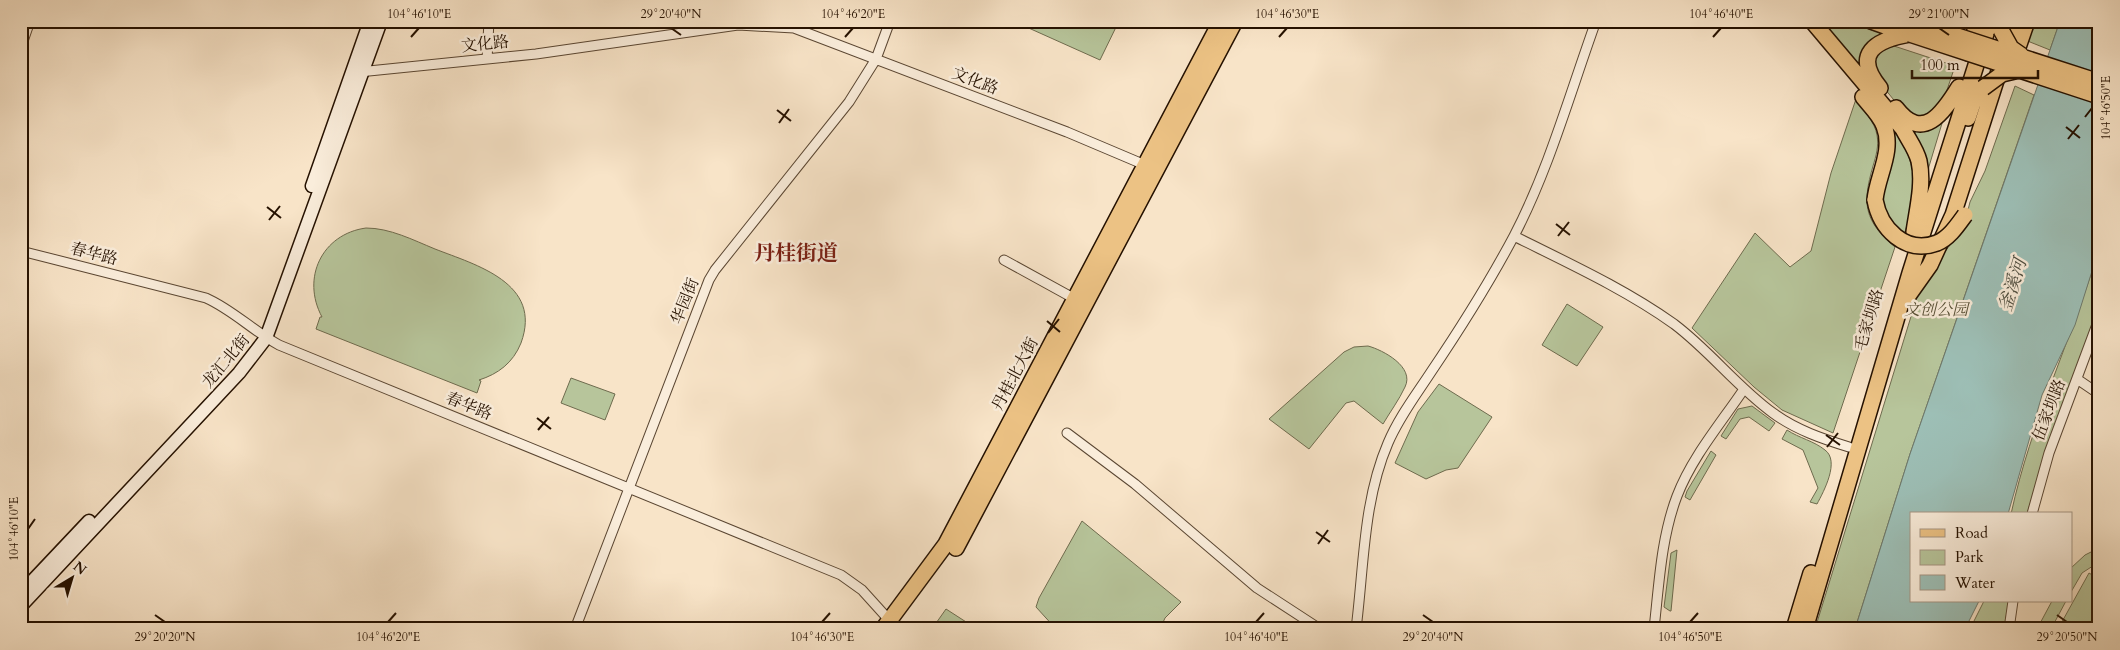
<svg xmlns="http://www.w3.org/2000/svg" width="2120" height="650" viewBox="0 0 2120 650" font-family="Cardo,'Noto Serif SC',serif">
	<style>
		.green { fill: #b7c59b; stroke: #6e6b4e }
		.water { fill: #9dbfb6; stroke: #6d796d }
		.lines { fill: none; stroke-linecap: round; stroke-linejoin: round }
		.minor-casing { stroke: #5a4632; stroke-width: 11 }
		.secondary-casing { stroke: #251100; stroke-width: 15 }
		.primary-casing { stroke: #251100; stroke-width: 18 }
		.minor { stroke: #faeddb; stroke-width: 9 }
		.secondary { stroke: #faeddb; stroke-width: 12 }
		.primary { stroke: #ecc284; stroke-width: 15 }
		.primary-bridge-casing { stroke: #251100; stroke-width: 18; stroke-linecap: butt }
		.primary-bridge { stroke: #ecc284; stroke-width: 15 }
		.ticks { fill: none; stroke: #251100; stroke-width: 2 }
		.labels { text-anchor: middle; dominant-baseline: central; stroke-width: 5; stroke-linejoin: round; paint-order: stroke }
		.street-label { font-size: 16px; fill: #251100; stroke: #faeddb }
		.park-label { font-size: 16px; font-style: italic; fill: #585036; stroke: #faeddb }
		.water-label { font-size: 18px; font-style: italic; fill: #4f4e40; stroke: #faeddb }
		.district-label { font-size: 21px; font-weight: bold; fill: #7a1f14; stroke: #faeddb }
		.neatline { fill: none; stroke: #251100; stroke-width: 2 }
		.ticks-label { font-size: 12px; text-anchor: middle; fill: #251100 }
	</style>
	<rect width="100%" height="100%" fill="#f8e4c8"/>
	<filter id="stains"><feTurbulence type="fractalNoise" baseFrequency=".004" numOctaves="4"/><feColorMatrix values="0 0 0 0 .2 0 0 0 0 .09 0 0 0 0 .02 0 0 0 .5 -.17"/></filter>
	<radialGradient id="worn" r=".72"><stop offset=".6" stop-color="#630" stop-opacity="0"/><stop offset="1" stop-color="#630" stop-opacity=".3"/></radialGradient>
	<path class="green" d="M1013,21H1119L1100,60Z
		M1819,21H1845L1884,34L1861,73Z
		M2030,21H2060L2050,50L2025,40Z
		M1891,45L1955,66L1941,108L1920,119L1902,110L1876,78L1874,57L1879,50Z
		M2015,86L2034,95L1910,454L1855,629H1815L1917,297L1936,264L1964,226L1970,202L1985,171Z
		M1856,99C1863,110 1875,122 1877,135C1879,146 1876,156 1873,166C1862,204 1864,221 1895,247L1833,433L1782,410L1754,387L1692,328L1755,233L1790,267L1811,251L1831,173Z
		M1887,119C1918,160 1920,187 1904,235L1887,221L1880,197Z
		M1943,120L1924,183L1906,127Z
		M366,228C390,228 413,240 435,249C476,265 543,283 521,343C513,363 498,374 479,380L481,381L477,393L316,329L320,317H322C301,278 322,234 366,228Z
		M2099,249V308L2050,440L2027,514H2011C2031,422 2072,338 2099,249Z
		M1567,304L1603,327L1577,366L1542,345Z
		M1368,346C1383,350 1415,367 1405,387C1399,400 1390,412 1383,424L1354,401L1346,403L1309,449L1269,419L1344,352L1354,347Z
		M571,378L615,394L605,420L561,403Z
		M1439,384L1492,417L1458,468L1446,470L1426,479L1395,463L1418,412Z
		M1752,406L1775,423L1769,431L1749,417L1740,419L1726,439L1721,436L1738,409Z
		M1787,430C1799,438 1814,441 1825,450C1840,461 1824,491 1817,504L1810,502L1818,488L1803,450L1782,439Z
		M1711,451L1716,455L1690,500L1685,497L1687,491Z
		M1082,521L1181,602L1165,618L1160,629H1056L1036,607L1039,598Z
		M2099,548V562L2082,573L2071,592V568L2085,555Z
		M1677,550L1671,611H1670L1664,607L1671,553Z
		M2089,573L2099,579V629H2058Z
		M1984,601H2009L2004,629H1970Z
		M2052,601H2066L2051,629H2037Z
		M946,609L977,629H937L934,626Z"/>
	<path class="water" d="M2060,21H2099V249L2075,325L2042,395L2008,514H1911V601H1979L1965,629H1855L1910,454Z"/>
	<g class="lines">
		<defs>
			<path id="minor" d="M21,47L30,21
				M487,59L489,21
				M359,72L536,54L738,25L794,28L1067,132L1145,165
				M1514,236C1568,263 1625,289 1674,324C1710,351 1737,387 1773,413C1796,430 1823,439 1849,447
				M21,251L206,298C233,310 253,331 279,345L841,575L862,590L890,621
				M1004,260L1075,299
				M2077,379L2099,394
				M1067,433L1135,484L1257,588L1320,629
				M2032,514L2049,453L2099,319
				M575,629L709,280L715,270L849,102L876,59L890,21
				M1356,629C1364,567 1363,501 1388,443C1399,417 1416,395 1431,372C1460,329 1489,283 1514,236C1549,169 1570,93 1596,21
				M1654,629C1659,585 1661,538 1677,496C1692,457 1721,423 1744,389
				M2009,629L2013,601"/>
			<path id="secondary" d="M312,186L370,21
				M21,593L89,521
				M21,606L239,373L266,338L381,21"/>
			<path id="primary" d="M1812,21L1903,129C1908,139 1916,149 1919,161C1924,184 1917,210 1914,232
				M1871,21L1907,34
				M1968,53L1978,21
				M2014,59L2027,21
				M1880,88C1852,54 1875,40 1910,34
				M1863,97C1870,106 1880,115 1884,126C1894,151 1877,176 1875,200
				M1896,108C1923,143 1943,113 1959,87
				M1968,118L1973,103L1983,88
				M1908,296L1930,265L1953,215L2015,21
				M956,548L1235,21
				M883,629L946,544L1221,21
				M1794,629L1811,573
				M1805,629L1910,273L1990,21"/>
		</defs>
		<use href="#minor" class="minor-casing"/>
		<use href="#secondary" class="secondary-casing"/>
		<use href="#primary" class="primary-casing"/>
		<use href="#minor" class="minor"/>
		<use href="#secondary" class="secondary"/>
		<use href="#primary" class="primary"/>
		<defs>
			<path id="primary-bridge" d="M1911,21L2099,82
				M2001,30L2011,48L2021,55
				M1910,34L2099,96
				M1983,88L2002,74L2019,70
				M1875,200C1880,228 1905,255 1937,243C1949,238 1957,226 1965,215"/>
		</defs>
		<use href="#primary-bridge" class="primary-bridge-casing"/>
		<use href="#primary-bridge" class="primary-bridge"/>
	</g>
	<path class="ticks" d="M671,28L681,35M1939,28L1949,35M411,37L419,28M845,37L853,28M1279,37L1287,28M1713,37L1721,28M777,110L791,121M2085,117L2092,108M779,123L789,109M2066,127L2080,138M2068,139L2079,125M267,207L281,218M269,220L280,206M1556,224L1570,235M1558,236L1569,222M1047,321L1060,332M1048,333L1059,319M537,418L551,429M538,430L549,417M1826,435L1840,445M1827,447L1838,433M28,529L35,519M1316,532L1330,542M1318,544L1328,530M155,615L165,622M1423,615L1433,622M2057,615L2067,622M388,622L396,613M822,622L830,613M1256,622L1264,613M1690,622L1698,613"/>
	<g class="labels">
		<g class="street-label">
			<text transform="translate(485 44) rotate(-6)">文化路</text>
			<text transform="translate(975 81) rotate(21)">文化路</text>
			<text transform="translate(94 254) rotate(14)">春华路</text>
			<text transform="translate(685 301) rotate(-68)">华园街</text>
			<text transform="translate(1869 320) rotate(-73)">毛家坝路</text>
			<text transform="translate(226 361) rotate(-50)">龙汇北街</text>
			<text transform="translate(1015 374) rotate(-62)">丹桂北大街</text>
			<text transform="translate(469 406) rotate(22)">春华路</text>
			<text transform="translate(2049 410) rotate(-69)">伍家坝路</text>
		</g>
		<g class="park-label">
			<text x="1936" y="310">文创公园</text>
		</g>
		<g class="water-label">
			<text transform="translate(2013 285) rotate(-73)">釜溪河</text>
		</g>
		<g class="district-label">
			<text x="796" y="253">丹桂街道</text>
		</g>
	</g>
	<rect width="2120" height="650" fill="none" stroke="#f8e4c8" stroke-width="55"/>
	<rect x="1910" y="512" width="162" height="90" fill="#faeddb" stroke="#a59583"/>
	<rect x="1920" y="529" width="25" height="8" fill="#ecc284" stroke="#a59583"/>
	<text x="1955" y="538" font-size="15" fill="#251100">Road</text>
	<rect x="1920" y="550" width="25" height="15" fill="#b7c59b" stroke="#a59583"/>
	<text x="1955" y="562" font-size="15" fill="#251100">Park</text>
	<rect x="1920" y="575" width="25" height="15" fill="#9dbfb6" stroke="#a59583"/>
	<text x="1955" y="588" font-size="15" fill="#251100">Water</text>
	<g transform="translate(72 578) rotate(38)" stroke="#faeddb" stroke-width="4" paint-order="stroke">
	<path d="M0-4L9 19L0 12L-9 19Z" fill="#251100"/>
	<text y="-8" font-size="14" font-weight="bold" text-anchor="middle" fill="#251100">N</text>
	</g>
	<path d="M1912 70v8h126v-8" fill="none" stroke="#251100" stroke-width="2.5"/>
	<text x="1920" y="70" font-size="15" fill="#251100" stroke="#faeddb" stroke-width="4" paint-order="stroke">100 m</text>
	<rect x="28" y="28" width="2064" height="594" class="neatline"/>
	<g class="ticks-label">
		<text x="419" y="18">104°46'10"E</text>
		<text x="671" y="18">29°20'40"N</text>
		<text x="853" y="18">104°46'20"E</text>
		<text x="1287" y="18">104°46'30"E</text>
		<text x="1721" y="18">104°46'40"E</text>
		<text x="1939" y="18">29°21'00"N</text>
		<text transform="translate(2106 108) rotate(-90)" y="4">104°46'50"E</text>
		<text transform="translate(14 529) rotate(-90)" y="4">104°46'10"E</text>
		<text x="165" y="641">29°20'20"N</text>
		<text x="388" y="641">104°46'20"E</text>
		<text x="822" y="641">104°46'30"E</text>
		<text x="1256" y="641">104°46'40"E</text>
		<text x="1433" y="641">29°20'40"N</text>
		<text x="1690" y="641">104°46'50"E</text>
		<text x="2067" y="641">29°20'50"N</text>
	</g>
	<rect width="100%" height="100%" filter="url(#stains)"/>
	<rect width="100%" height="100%" fill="url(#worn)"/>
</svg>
